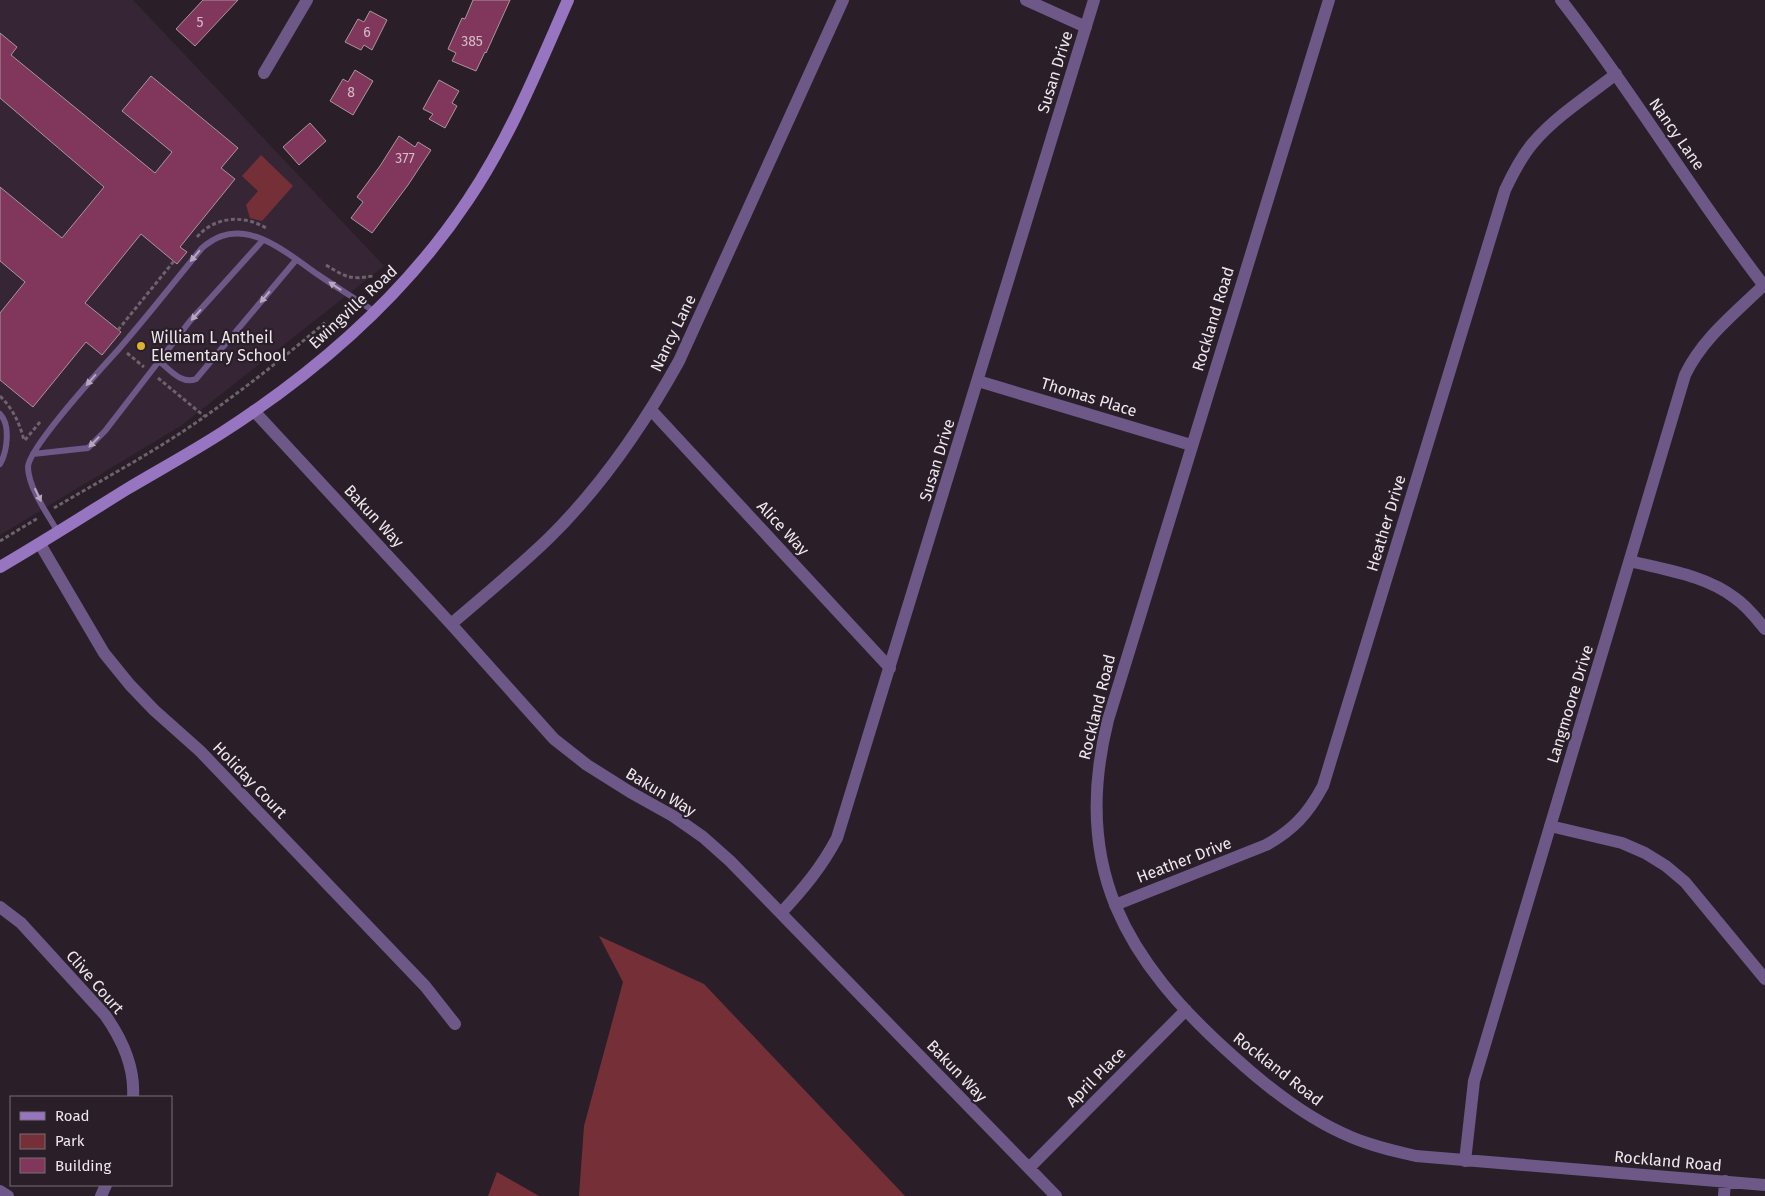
<svg xmlns="http://www.w3.org/2000/svg" width="1765" height="1196" viewBox="0 0 1765 1196" font-family="'Fira Sans',sans-serif">
	<style>
		.built { fill: #362635 }
		.green { fill: #753037 }
		.building { fill: #81375b; stroke: #a8969d }
		.lines { fill: none; stroke-linecap: round; stroke-linejoin: round }
		.path { stroke: #6d636c; stroke-width: 3; stroke-dasharray: 4 2.5; stroke-linecap: butt }
		.service { stroke: #6d5887; stroke-width: 6 }
		.minor { stroke: #6d5887; stroke-width: 12 }
		.secondary { stroke: #9775c0; stroke-width: 12 }
		.oneway { fill: #b4a7bf }
		.poi-dot { fill: #deb133; stroke: #2a1f29; stroke-width: 2 }
		.labels { text-anchor: middle; dominant-baseline: central; stroke-width: 4.5; stroke-linejoin: round; paint-order: stroke }
		.number-label { font-size: 14px; fill: #d3bbc8 }
		.street-label { font-size: 16px; fill: #eee7ed; stroke: #2a1f29 }
		.poi-label { font-size: 16px; fill: #eee7ed; stroke: #2a1f29; text-anchor: start }
	</style>
	<rect width="100%" height="100%" fill="#2a1f29"/>
	<path class="built" d="M0,0H133L384,266L182,425L0,535Z"/>
	<path class="green" d="M261,155L293,186L262,221L250,218L246,205L258,191L242,176Z
		M599,936L704,984L905,1196H579L584,1126L623,982Z
		M497,1172L539,1196H488Z"/>
	<path class="building" d="M203,0H238L195,46L176,29Z
		M473,0H510L486,53L485,52L476,71L452,61L456,53L448,49L462,18L465,19Z
		M370,11L387,20L372,50L364,45L361,50L345,42L358,19L364,22Z
		M0,33L17,47L11,55L155,173L172,152L122,111L151,76L238,148L221,168L235,179L180,247L187,252L177,264L141,234L85,303L121,332L102,355L86,342L33,407L0,380V313L25,282L0,261V187L62,238L104,187L0,98Z
		M355,70L373,81L353,115L330,101L343,79L348,82Z
		M439,80L459,91L452,103L457,106L445,128L429,119L433,114L423,109Z
		M310,123L326,141L299,165L283,147Z
		M399,136L415,147L418,142L431,150L408,185L372,233L351,218L363,202L357,197L380,166Z"/>
	<g class="lines">
		<path class="path" d="M197,237C214,217 243,214 266,228
			M326,265C345,277 351,280 373,276
			M118,330L174,261
			M127,353L144,367
			M158,378L204,416
			M0,396C13,409 19,422 24,440
			M25,440L40,422
			M54,508C98,482 145,457 188,428C237,395 282,359 327,321
			M0,541L38,518"/>
		<path class="service" d="M159,361C170,370 182,385 196,379L296,260
			M0,414C11,425 7,452 0,464
			M33,454L88,448L105,431L190,321L263,240
			M58,532C48,515 28,487 28,467C29,447 101,369 118,350C147,317 174,282 202,248C215,237 227,232 244,234C269,237 297,260 317,274C336,287 356,299 375,312"/>
		<path class="minor" d="M1026,0L1086,27
			M1329,0L1108,720C1071,867 1125,960 1233,1056C1268,1088 1307,1119 1351,1137C1372,1146 1394,1151 1416,1156L1765,1185
			M1561,0C1633,92 1693,194 1765,287
			M264,73L307,0
			M978,381L1191,445
			M651,410L890,668
			M254,411L451,624L554,739L587,765L630,792L673,816L703,837L730,861L1056,1196
			M40,544L104,653L130,685L154,710L200,751L425,986L455,1024
			M1630,561C1665,570 1705,575 1735,598C1747,606 1756,618 1765,629
			M451,624C484,596 518,568 549,538C602,486 643,426 679,361L843,0
			M1550,826L1622,843L1645,853L1666,866L1685,882L1765,979
			M1115,905L1266,845C1293,830 1308,814 1323,786L1505,190C1513,173 1521,157 1533,143C1556,116 1588,96 1616,74
			M0,907L21,923L105,1015C122,1039 135,1067 133,1097
			M781,913C804,888 821,868 837,838L1094,0
			M1465,1161L1474,1081L1685,375C1702,339 1735,313 1764,285
			M1029,1168L1186,1010
			M0,1191L8,1196
			M101,1196L106,1185
			M1724,1196L1725,1181"/>
		<path class="secondary" d="M0,567C43,542 85,515 127,489C159,470 192,452 223,432C319,370 405,295 468,200C510,138 538,68 568,0"/>
	</g>
	<defs><path id="oneway-solid" d="M-6-.8H1V-3.2L6.5 0L1 3.2V.8H-6Z" transform="scale(1.25)"/></defs>
	<g class="oneway">
		<use href="#oneway-solid" transform="translate(195 256) rotate(130)"/>
		<use href="#oneway-solid" transform="translate(335 286) rotate(-147)"/>
		<use href="#oneway-solid" transform="translate(265 297) rotate(130)"/>
		<use href="#oneway-solid" transform="translate(196 315) rotate(132)"/>
		<use href="#oneway-solid" transform="translate(91 380) rotate(131)"/>
		<use href="#oneway-solid" transform="translate(94 442) rotate(134)"/>
		<use href="#oneway-solid" transform="translate(38 495) rotate(64)"/>
	</g>
	<circle class="poi-dot" cx="141" cy="346" r="5"/>
	<g class="labels">
		<g class="number-label">
			<text x="200" y="22">5</text>
			<text x="367" y="32">6</text>
			<text x="472" y="41">385</text>
			<text x="351" y="92">8</text>
			<text x="405" y="158">377</text>
		</g>
		<g class="street-label">
			<text transform="translate(1055 72) rotate(-73)">Susan Drive</text>
			<text transform="translate(1677 134) rotate(55)">Nancy Lane</text>
			<text transform="translate(353 307) rotate(-43)">Ewingville Road</text>
			<text transform="translate(1213 319) rotate(-73)">Rockland Road</text>
			<text transform="translate(673 333) rotate(-64)">Nancy Lane</text>
			<text transform="translate(1089 397) rotate(17)">Thomas Place</text>
			<text transform="translate(937 460) rotate(-73)">Susan Drive</text>
			<text transform="translate(374 516) rotate(47)">Bakun Way</text>
			<text transform="translate(1386 523) rotate(-73)">Heather Drive</text>
			<text transform="translate(783 528) rotate(47)">Alice Way</text>
			<text transform="translate(1570 704) rotate(-73)">Langmoore Drive</text>
			<text transform="translate(1097 707) rotate(-76)">Rockland Road</text>
			<text transform="translate(250 780) rotate(46)">Holiday Court</text>
			<text transform="translate(661 792) rotate(31)">Bakun Way</text>
			<text transform="translate(1184 860) rotate(-21)">Heather Drive</text>
			<text transform="translate(95 982) rotate(49)">Clive Court</text>
			<text transform="translate(1278 1069) rotate(38)">Rockland Road</text>
			<text transform="translate(957 1071) rotate(46)">Bakun Way</text>
			<text transform="translate(1096 1077) rotate(-45)">April Place</text>
			<text transform="translate(1668 1161) rotate(5)">Rockland Road</text>
		</g>
		<g class="poi-label">
			<text x="151" y="337">William L Antheil<tspan x="151" dy="18">Elementary School</tspan></text>
		</g>
	</g>
	<rect x="10" y="1096" width="162" height="90" fill="#2a1f29" stroke="#786f77"/>
	<rect x="20" y="1112" width="25" height="8" fill="#9775c0" stroke="#786f77"/>
	<text x="55" y="1121" font-size="15" fill="#eee7ed">Road</text>
	<rect x="20" y="1134" width="25" height="15" fill="#753037" stroke="#786f77"/>
	<text x="55" y="1146" font-size="15" fill="#eee7ed">Park</text>
	<rect x="20" y="1158" width="25" height="15" fill="#81375b" stroke="#786f77"/>
	<text x="55" y="1171" font-size="15" fill="#eee7ed">Building</text>
</svg>
